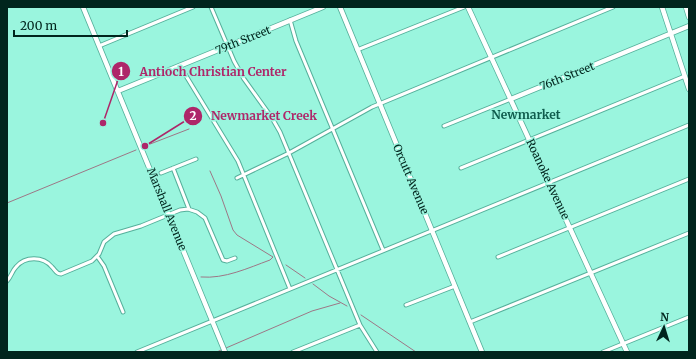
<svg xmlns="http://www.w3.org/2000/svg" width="696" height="359" viewBox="0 0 696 359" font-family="Merriweather,serif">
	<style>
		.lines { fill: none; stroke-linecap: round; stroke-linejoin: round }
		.stream { stroke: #9d7786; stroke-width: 1 }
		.street-casing { stroke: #55b09b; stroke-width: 5 }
		.secondary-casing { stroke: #55b09b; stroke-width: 6 }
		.street { stroke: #fff; stroke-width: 3 }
		.secondary { stroke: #fff; stroke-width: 4.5 }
		.labels { text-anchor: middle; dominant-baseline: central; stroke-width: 3; stroke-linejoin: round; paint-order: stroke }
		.street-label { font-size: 11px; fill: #00251d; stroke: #9af5de }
		.neighbourhood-label { font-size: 12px; font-weight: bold; fill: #0f5c4d; stroke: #9af5de }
		.leader { fill: none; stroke: #ae2669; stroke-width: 1.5 }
		.callout-dot { fill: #ae2669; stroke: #9af5de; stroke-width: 1.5 }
		.mark-label { font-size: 12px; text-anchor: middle; font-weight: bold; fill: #fff }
		.callout-label { font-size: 12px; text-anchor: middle; font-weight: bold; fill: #ae2669; stroke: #9af5de; stroke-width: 3; stroke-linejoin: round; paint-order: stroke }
	</style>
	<rect width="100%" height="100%" fill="#9af5de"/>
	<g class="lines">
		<path class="stream" d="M145,146L189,129
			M7,203L136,150
			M286,265L305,278
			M201,277C225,279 248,268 270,260L273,257L237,235L233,230L221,196L210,171
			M313,284L329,296L347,306
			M361,315L416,352
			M226,348L312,311L340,303
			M217,352L221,350"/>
		<defs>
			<path id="street" d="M211,7L234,61L244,79L272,118L280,132L360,325L377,352
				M290,20L296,41L383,250
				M99,46L193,7
				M357,50L464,7
				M180,66L238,161L290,289
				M444,126L511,99
				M173,168L189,209
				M461,168L685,76
				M161,173L196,159
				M237,178L289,153L372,107L613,7
				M97,256L104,266L123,312
				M498,257L689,179
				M7,281C11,277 12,271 16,267C25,256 43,256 52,267C56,271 56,274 61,274L92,261L99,254L104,242L114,234L141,226L180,210L188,209L197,212L205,218L223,260L227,261L235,258
				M406,305L455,286
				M470,322L689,233
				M137,352L689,125
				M293,352L360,325
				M603,352L689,317"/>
			<path id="secondary" d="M83,7L225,352
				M340,7L482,352
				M468,7L627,352
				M662,7L689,89
				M686,7L689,17
				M118,91L323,7
				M511,99L689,26"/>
		</defs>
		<use href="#street" class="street-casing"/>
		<use href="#secondary" class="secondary-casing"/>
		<use href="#street" class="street"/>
		<use href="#secondary" class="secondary"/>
	</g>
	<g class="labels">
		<g class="street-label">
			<text transform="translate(243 40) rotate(-22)">79th Street</text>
			<text transform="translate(567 76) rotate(-22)">76th Street</text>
			<text transform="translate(411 179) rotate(67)">Orcutt Avenue</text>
			<text transform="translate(548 179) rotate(65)">Roanoke Avenue</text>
			<text transform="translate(167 209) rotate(68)">Marshall Avenue</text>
		</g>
		<g class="neighbourhood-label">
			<text x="526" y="114">Newmarket</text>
		</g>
	</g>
	<path class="leader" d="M103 123L121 71M145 146L193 116"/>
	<g class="callout-dot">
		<circle cx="103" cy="123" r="4"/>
		<circle cx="145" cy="146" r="4"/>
		<circle cx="121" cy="71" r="10"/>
		<circle cx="193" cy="116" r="10"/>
	</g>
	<g class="mark-label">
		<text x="121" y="76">1</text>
		<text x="193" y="120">2</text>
	</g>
	<g class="callout-label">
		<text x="213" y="76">Antioch Christian Center</text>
		<text x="264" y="120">Newmarket Creek</text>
	</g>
	<rect width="696" height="359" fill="none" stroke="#00251d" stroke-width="16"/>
	<g transform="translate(664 327) rotate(4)" stroke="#9af5de" stroke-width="3" paint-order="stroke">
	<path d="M0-3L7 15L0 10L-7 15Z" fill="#00251d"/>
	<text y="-6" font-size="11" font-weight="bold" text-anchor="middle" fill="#00251d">N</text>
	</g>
	<path d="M14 30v6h113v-6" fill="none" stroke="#00251d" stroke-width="2"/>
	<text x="20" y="30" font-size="12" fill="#00251d" stroke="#9af5de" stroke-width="3" paint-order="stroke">200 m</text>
</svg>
